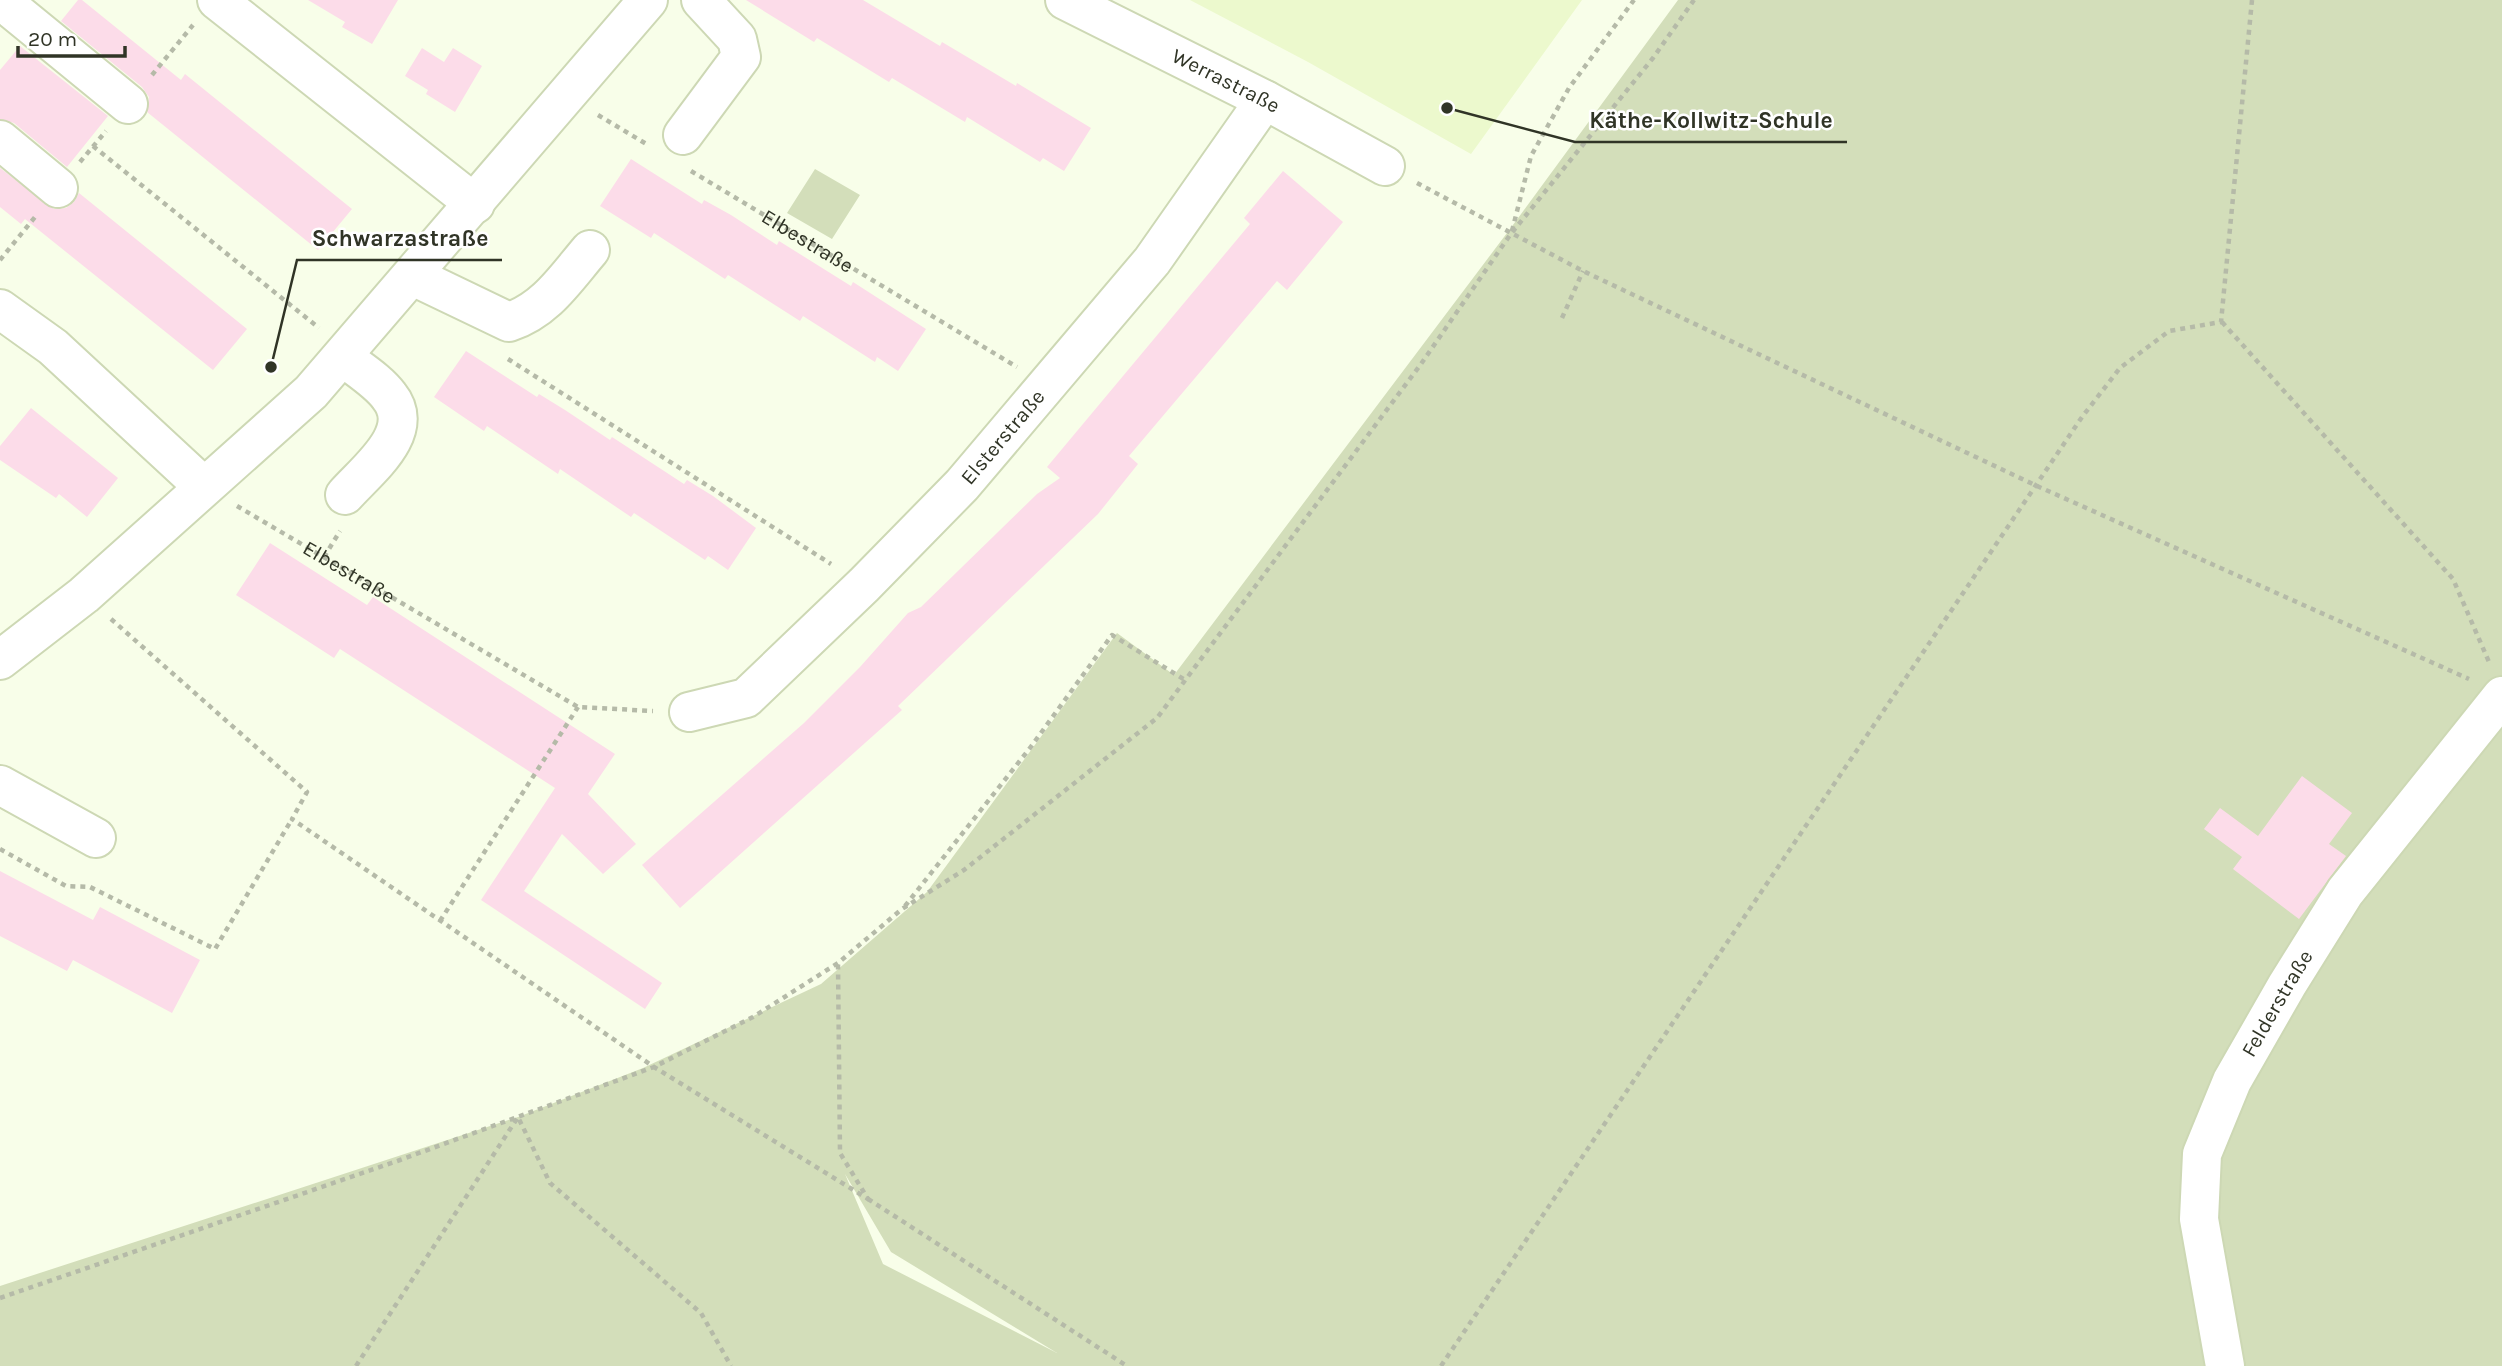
<svg xmlns="http://www.w3.org/2000/svg" width="2502" height="1366" viewBox="0 0 2502 1366" font-family="Karla,sans-serif">
	<style>
		.built { fill: #ecf9cd }
		.green { fill: #d3deba; fill-rule: evenodd }
		.building { fill: #fcdce9 }
		.lines { fill: none; stroke-linecap: round; stroke-linejoin: round }
		.minor-casing { stroke: #cdd8b4; stroke-width: 42 }
		.path { stroke: #b5baa8; stroke-width: 4.5; stroke-dasharray: 5 5; stroke-linecap: butt }
		.minor { stroke: #fff; stroke-width: 38 }
		.labels { text-anchor: middle; dominant-baseline: central; stroke-width: 5; stroke-linejoin: round; paint-order: stroke }
		.street-label { font-size: 21px; fill: #303426; stroke: #fff }
		.leader { fill: none; stroke: #303426; stroke-width: 2.5 }
		.callout-dot { fill: #303426; stroke: #fff; stroke-width: 2.5 }
		.callout-label { font-size: 23px; text-anchor: middle; font-weight: bold; fill: #303426; stroke: #fff; stroke-width: 5; stroke-linejoin: round; paint-order: stroke }
	</style>
	<rect width="100%" height="100%" fill="#f8fee9"/>
	<path class="built" d="M1190,0H1582L1471,154L1308,62Z"/>
	<path class="green" d="M1678,0H2502V1366H0V1286L518,1117L643,1068L821,984L927,892L1117,633L1174,675L1510,229ZM845,1174L891,1252L1057,1353L883,1264Z
		M815,169L860,195L832,239L787,213Z"/>
	<path class="building" d="M78,0H82L181,80L185,74L352,209L318,250L147,112L149,97L142,87L61,21Z
		M308,0H398L372,44L342,27L345,22Z
		M746,0H863L940,46L942,42L1016,86L1017,83L1091,128L1064,171L1043,158L1040,162L967,117L965,122L892,78L889,82L817,38L814,42Z
		M20,46L108,116L67,167L14,123L0,119V70Z
		M422,48L444,62L453,48L482,66L455,112L426,94L428,90L405,76Z
		M631,159L702,204L704,200L731,215L777,245L779,241L851,286L853,282L926,329L898,371L877,357L875,362L803,316L800,321L728,275L725,279L654,233L651,238L600,206Z
		M0,168L54,209L66,208L74,202L79,193L247,329L213,370L25,219L21,224L0,207Z
		M1283,171L1343,222L1287,290L1277,281L1129,456L1138,464L1098,514L898,706L902,710L680,908L642,865L804,723L860,667L908,613L921,607L1037,494L1060,478L1047,467L1250,224L1244,218Z
		M466,351L537,397L539,394L565,410L610,440L612,437L684,484L687,480L713,496L756,528L728,570L708,556L705,560L634,513L631,517L560,469L558,474L487,426L484,431L434,397Z
		M31,408L118,478L87,517L59,494L56,498L0,460V446Z
		M270,543L367,605L373,597L615,754L588,794L636,844L603,874L562,834L524,891L662,983L645,1009L481,900L555,788L340,649L334,658L236,595Z
		M2302,776L2352,813L2329,844L2346,856L2299,919L2233,869L2242,857L2204,829L2220,808L2258,836Z
		M0,871L93,920L100,907L200,960L172,1013L73,960L67,971L0,936Z"/>
	<g class="lines">
		<defs>
			<g id="minor">
				<path d="M217,0L475,204"/>
				<path id="s3" d="M1065,0L1265,100L1385,166"/>
				<path d="M13,10L128,104"/>
				<path d="M683,135L741,57L737,39L701,0"/>
				<path d="M0,140L58,188"/>
				<path d="M413,276L509,322C546,310 566,278 590,250"/>
				<path d="M0,309L53,347L203,486"/>
				<path d="M343,357C358,369 378,381 389,396C418,432 367,470 345,495"/>
				<path d="M0,660L84,595L311,392L648,0"/>
				<path id="s4" d="M689,712L746,698L864,585L962,485L1152,261L1265,100"/>
				<path d="M0,785L96,838"/>
				<path id="s5" d="M2225,1366L2199,1219L2202,1154L2232,1081L2287,985L2345,892L2502,696"/>
			</g>
		</defs>
		<use href="#minor" class="minor-casing"/>
		<g class="path">
			<path d="M152,75L193,25"/>
			<path d="M598,115L648,145"/>
			<path d="M93,146L319,328"/>
			<path d="M80,162L106,131"/>
			<path id="s1" d="M691,171L1017,367"/>
			<path d="M1417,183L1583,271L2037,486L2469,679"/>
			<path d="M1512,231L1531,156L1569,88L1634,0"/>
			<path d="M0,260L35,217"/>
			<path d="M1562,318L1583,271"/>
			<path d="M2222,322L2453,579L2489,662"/>
			<path d="M508,359L831,564"/>
			<path id="s2" d="M237,506L578,707L653,711"/>
			<path d="M324,557L340,531"/>
			<path d="M111,619L307,792L292,819L654,1067L868,1199L840,1153L838,963"/>
			<path d="M0,849L66,886L90,887L215,949L292,819"/>
			<path d="M905,906L1030,748L1112,635L1185,680"/>
			<path d="M440,921L578,707"/>
			<path d="M868,1199L1127,1366"/>
			<path d="M0,1298L400,1160L654,1067L753,1017L838,963L902,909L964,870L1157,718L1421,364L1510,235L1653,58L1694,0"/>
			<path d="M356,1366L518,1117L550,1183L701,1313L731,1366"/>
			<path d="M1441,1366L2082,417L2120,368L2169,331L2221,322L2252,0"/>
		</g>
		<use href="#minor" class="minor"/>
	</g>
	<g class="labels">
		<g class="street-label">
			<text stroke="none"><textPath href="#s3" startOffset="180">Werrastraße</textPath></text>
			<text stroke="none"><textPath href="#s1" startOffset="136">Elbestraße</textPath></text>
			<text stroke="none"><textPath href="#s4" startOffset="425">Elsterstraße</textPath></text>
			<text stroke="none"><textPath href="#s2" startOffset="130">Elbestraße</textPath></text>
			<text stroke="none"><textPath href="#s5" startOffset="383">Felderstraße</textPath></text>
		</g>
	</g>
	<path class="leader" d="M1447 108L1575 142H1847M271 367L297 260H502"/>
	<g class="callout-dot">
		<circle cx="1447" cy="108" r="7"/>
		<circle cx="271" cy="367" r="7"/>
	</g>
	<g class="callout-label">
		<text x="1711" y="128">Käthe-Kollwitz-Schule</text>
		<text x="400" y="246">Schwarzastraße</text>
	</g>
	<path d="M18 46v10h107v-10" fill="none" stroke="#303426" stroke-width="3.5"/>
	<text x="28" y="46" font-size="21" fill="#303426" stroke="#ffffff" stroke-width="5" paint-order="stroke">20 m</text>
</svg>
